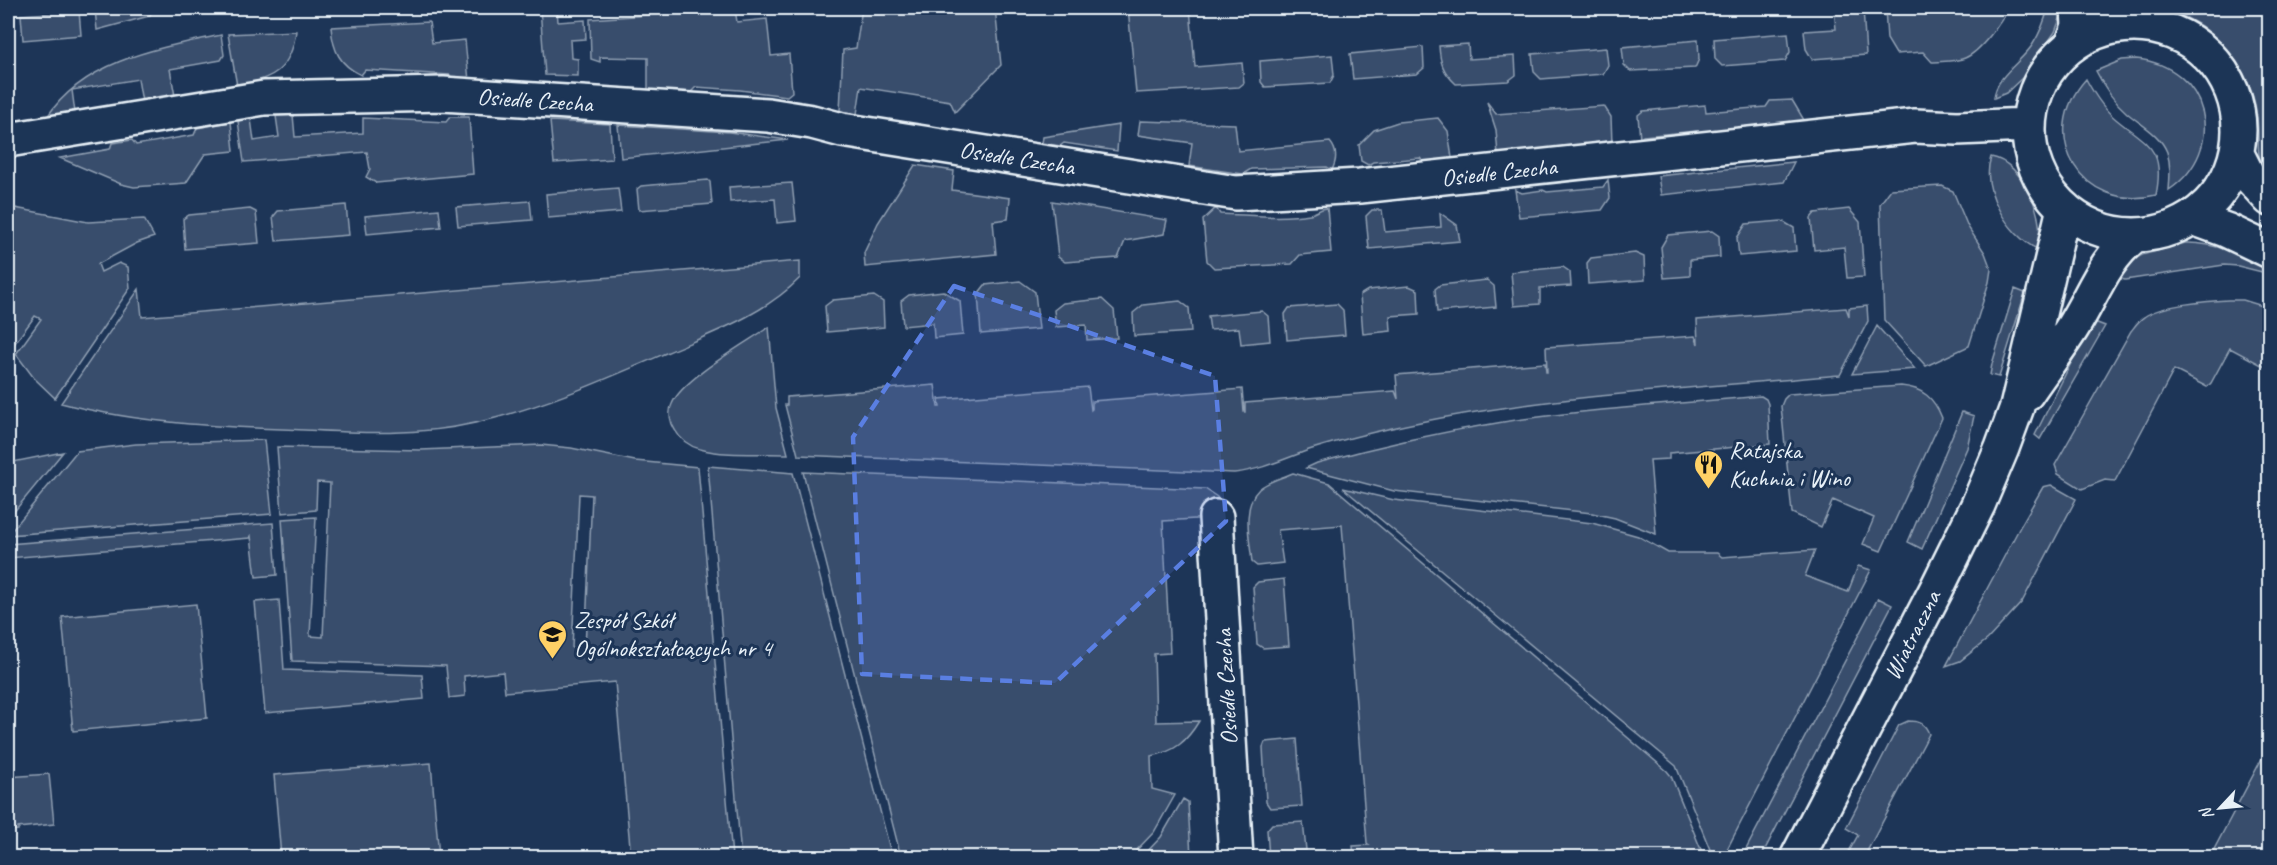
<svg xmlns="http://www.w3.org/2000/svg" width="2277" height="865" viewBox="0 0 2277 865" font-family="Caveat,sans-serif">
	<style>
		.green { fill: #374d6c; stroke: #909fb2; stroke-width: 1.5; fill-rule: evenodd }
		.lines { fill: none; stroke-linecap: round; stroke-linejoin: round }
		.street-casing { stroke: #e8f1f8; stroke-width: 38 }
		.street { stroke: #1d3557; stroke-width: 33 }
		.marked { fill: #5a7fe2; fill-opacity: 0.2; stroke: #5a7fe2; stroke-width: 4.5; stroke-dasharray: 12 8; stroke-linejoin: round }
		.labels { text-anchor: middle; dominant-baseline: central; stroke-width: 6; stroke-linejoin: round; paint-order: stroke }
		.street-label { font-size: 24px; fill: #e8f1f8; stroke: #1d3557 }
		.poi-label { font-size: 24px; fill: #e8f1f8; stroke: #1d3557; text-anchor: start }
	</style>
	<rect width="100%" height="100%" fill="#1d3557"/>
	<filter id="ink" filterUnits="userSpaceOnUse"><feTurbulence type="fractalNoise" baseFrequency=".0167" numOctaves="2"/><feDisplacementMap in="SourceGraphic" scale="12" xChannelSelector="R" yChannelSelector="G"/><feConvolveMatrix kernelMatrix="1 2 1 2 8 2 1 2 1" color-interpolation-filters="sRGB"/></filter>
	<g filter="url(#ink)">
		<path class="green" d="M115,8H155V9L149,16L97,30L95,9Z
			M540,8H557L558,22L585,20L586,39L570,40L571,58L578,59V76L545,75Z
			M862,8H995L1001,65L955,112L950,101L861,87L857,114L840,111L843,50L856,48Z
			M1128,8H1190L1195,67L1242,63L1244,83L1239,87L1136,93Z
			M1834,8H1863L1866,55L1812,59L1806,49L1804,31L1836,29Z
			M1885,8H2008C2002,22 1980,52 1965,58C1956,62 1942,61 1932,62L1923,52L1896,54L1887,39Z
			M2048,8H2064L2055,32L2023,77L2006,93L1994,98C1996,75 2022,62 2033,44C2040,33 2045,20 2048,8Z
			M2168,8H2269V181C2254,153 2260,147 2257,118C2254,82 2233,50 2204,28C2193,20 2179,15 2168,8Z
			M735,9L737,22L767,19L771,56L789,54L792,92L787,96L740,90L696,87L691,92L648,90V58L600,57V62L591,59L590,19Z
			M79,11L81,35L23,40L21,15Z
			M429,22L432,43L465,40L469,81L453,80L450,75L365,70L361,75C340,65 333,51 331,27Z
			M296,31C291,70 273,79 237,86L228,34Z
			M1788,33L1790,52L1785,61L1722,66L1715,59L1714,39Z
			M221,35L224,55L221,60L170,69L175,96L142,102L138,79L72,90L75,113L47,117C85,60 158,48 221,35Z
			M1698,40L1699,59L1695,68L1630,71L1624,65L1622,47Z
			M1468,44L1469,59L1515,56L1516,75L1508,81L1456,84C1443,72 1440,63 1439,46Z
			M1423,47L1424,68L1417,74L1353,79L1350,54Z
			M1606,48L1608,65L1603,74L1541,79L1534,72L1532,54Z
			M1332,55L1334,75L1330,83L1265,87L1261,82L1260,61Z
			M2136,59C2209,66 2229,149 2169,190C2170,177 2171,165 2167,152C2160,134 2141,125 2127,113C2113,101 2104,87 2096,71L2122,60Z
			M2086,79C2094,94 2103,109 2117,120C2149,146 2165,149 2156,195C2082,213 2035,136 2086,79Z
			M1792,100L1807,125L1702,134L1697,131L1643,136L1640,139L1638,115L1643,111L1705,105L1706,112L1766,107L1770,101Z
			M1487,102L1496,114L1604,106L1611,117L1612,144L1498,155L1496,130Z
			M293,115L295,137L363,133V118L446,122L450,117H469L473,174L376,183L366,177L370,169L367,152L244,162L238,121L251,119L254,141L279,137L276,116Z
			M1438,118L1448,131L1452,158L1424,162L1420,158L1373,162L1368,165L1361,161L1359,145L1374,130L1398,122Z
			M550,121L610,124L612,159L554,163Z
			M1140,121L1235,124L1238,151L1330,142C1337,150 1337,160 1332,170L1327,167L1251,169L1243,174L1189,166L1192,143L1138,135Z
			M231,122L234,151L205,154L186,183L134,187L121,184L60,158L110,149L112,143L132,140L136,145L194,135L197,128Z
			M618,125L729,132L788,140L621,158Z
			M1119,125L1117,151L1064,143L1060,146L1042,143L1043,137Z
			M1991,157C2023,162 2048,220 2037,249C2008,235 1980,189 1991,157Z
			M1794,162L1784,182L1661,195L1658,176Z
			M915,165L954,171L952,190L1010,198L1008,219L993,221L996,254L865,267L864,253L878,223Z
			M708,180L710,182L712,204L639,210L637,189L641,186Z
			M1608,180L1610,198L1602,210L1519,217L1515,190L1522,193L1543,190L1547,192L1603,187Z
			M792,183L796,221L777,223L775,199L730,202L729,187Z
			M1942,186L1953,191L1968,227L1985,253L1991,269L1989,282L1969,346L1926,366L1884,320L1880,204L1891,189Z
			M618,188L621,212L548,218L546,194Z
			M530,201L532,220L458,226L456,207Z
			M1052,201L1167,220L1164,234L1125,241L1118,258L1065,262L1058,257Z
			M346,205L349,235L276,241L273,217L278,211Z
			M15,208L88,222L144,219L154,237L137,243L98,264L101,272L119,263L128,267L130,288L55,398L34,378L16,354L41,319L35,316L12,347L8,340V212Z
			M1216,208L1220,214C1250,215 1281,219 1310,214C1317,213 1320,208 1327,208L1331,252L1300,255L1292,264L1214,268L1207,261L1203,220Z
			M250,209L256,212L259,243L185,249L183,219L189,215Z
			M439,209L441,227L367,234L365,216Z
			M1849,209L1860,222L1864,277L1847,278L1844,247L1814,250L1811,218L1815,213Z
			M1372,210H1382L1385,232L1441,227L1440,213L1457,225L1460,241L1369,249L1366,216Z
			M1782,221L1794,228L1796,251L1739,256L1737,238L1746,224Z
			M1712,231L1719,236L1720,257L1690,260V276L1664,278L1661,247L1668,235Z
			M2185,243C2215,242 2238,254 2264,268L2265,271L2262,272L2238,266L2224,265L2125,280L2117,278L2133,260L2142,255Z
			M1635,253L1644,257L1645,280L1588,284L1587,263L1591,258Z
			M800,261V278C764,315 712,333 666,353C604,380 541,408 475,423C419,436 361,433 304,430C222,427 140,424 61,403L139,289L142,317Z
			M1563,267L1570,272L1571,286L1540,288V304L1514,306L1511,272Z
			M1487,280L1494,286L1496,307L1437,312L1435,289L1440,285Z
			M1020,281L1035,292L1039,329L981,334L978,294L985,285Z
			M1409,286L1418,290L1419,314L1390,316L1391,331L1363,334L1360,295L1368,290Z
			M2015,289L2025,293L1999,377L1990,375L1992,364Z
			M943,291L960,301L963,335L934,338L933,323L903,326L901,301L909,295Z
			M874,296L883,302L884,327L827,332L825,306L833,300Z
			M1102,299L1114,310L1117,338L1087,340L1086,325L1056,327L1054,310L1063,303Z
			M2228,300H2243L2269,308V369L2230,348L2211,383L2207,387L2174,370L2115,481L2105,480L2082,489L2058,474L2055,465L2131,331C2135,326 2139,320 2144,317C2160,305 2208,301 2228,300Z
			M1180,301L1189,308L1191,332L1134,336L1133,313L1143,305Z
			M1337,304L1343,310L1345,335L1287,340L1285,314L1289,308Z
			M1867,306L1868,321L1840,375C1707,387 1573,394 1441,418C1398,426 1354,436 1312,449C1286,458 1262,470 1234,473L798,455L785,405H787V397L935,385L938,407H940L939,399L1088,387L1091,410L1092,409V401L1242,389L1244,412H1245V403L1395,391L1398,399L1396,375L1545,363L1546,372H1547L1546,347L1695,336L1698,344L1697,320L1846,308L1849,316V308Z
			M1262,311L1268,316L1270,341L1241,344L1239,328L1210,330L1208,316Z
			M2092,321L2105,326L2040,439L2035,435Z
			M1877,326L1915,369L1852,374Z
			M769,327L776,408L788,454C762,453 723,456 700,449C689,446 680,439 675,430C670,422 668,412 672,404C682,379 746,343 769,327Z
			M1901,386C1923,388 1934,398 1942,418L1881,551L1863,544L1874,518L1833,500L1821,527L1792,513L1781,406L1784,399L1789,394Z
			M1761,396L1766,399L1768,404L1770,444L1669,453V459L1650,460L1656,534L1615,518L1592,513L1394,491L1306,468L1317,463C1378,446 1440,432 1503,422C1588,409 1675,404 1761,396Z
			M1962,412L1974,416L1967,448L1922,549L1908,542Z
			M264,440L272,514L8,535L77,451L136,444Z
			M541,445L571,448L635,461L698,467L732,857H631L615,682L505,692L503,672L464,676L465,696L449,698L446,666L292,661L282,519L316,517L310,636L323,637L330,483L317,482L316,510L282,513L277,447L421,450ZM579,494L592,495L585,649L572,648Z
			M63,452L8,519V463Z
			M708,466L793,473L892,857H741Z
			M803,472L1205,489L1217,497L1227,517L1163,521L1170,653L1154,654L1156,722L1199,721C1187,741 1175,752 1151,756L1152,789L1175,795L1154,832L1130,857H901Z
			M1293,473L1329,483L1667,771L1671,776L1704,857H1354L1353,846L1369,845L1367,843L1342,525L1278,530L1283,563L1257,566L1252,562C1250,541 1241,506 1259,489C1268,481 1282,478 1293,473Z
			M2051,485L2076,499L2022,602L1988,639L1960,661L1946,666L2021,525L2043,487Z
			M1343,488L1394,500L1592,523L1638,536L1668,553H1717L1722,557L1815,550L1805,576L1848,592L1858,566L1871,570L1723,857H1713L1676,766Z
			M273,523L277,575L256,577L251,536L250,538L8,558V544Z
			M1284,579L1289,646L1263,648L1257,644L1253,587L1258,582Z
			M1878,598L1892,605L1761,857H1742Z
			M279,600L284,670L422,675L424,699L265,713L255,602Z
			M196,604L207,718L73,731L62,617Z
			M1908,721C1919,721 1925,723 1929,734L1864,857H1846L1858,835L1846,828L1899,725Z
			M1297,739L1302,806L1270,808L1266,802L1263,747L1265,742Z
			M2269,745V857H2210Z
			M431,763L439,857H281L274,775Z
			M49,774L54,824L18,828V830L8,831V777Z
			M1183,799L1188,802L1191,857H1142L1161,837Z
			M1303,822L1306,850L1291,851L1292,857H1269L1267,830L1272,824Z"/>
		<g class="lines">
			<defs>
				<path id="street" d="M2029 130a105 105 0 1 1 210 0a105 105 0 1 1-210 0Z
					M2072,45L2079,26L2078,8
					M8,140L264,98L443,94L768,115L812,122L842,130L1236,193L1360,186L1915,126L1957,128L2028,125
					M2237,154L2247,174L2270,199
					M2193,218L2226,230L2270,251
					M2027,393C2042,371 2058,350 2072,328C2093,295 2103,261 2134,236
					M1216,517L1236,858
					M1797,858L1936,590L1978,505L2002,448L2017,407L2064,208"/>
			</defs>
			<use href="#street" class="street-casing"/>
			<use href="#street" class="street"/>
		</g>
	</g>
	<path class="marked" d="M954,286L1215,376L1226,521L1055,683L862,674L853,437Z"/>
	<defs>
		<symbol id="restaurant-pin" viewBox="-11 -11 22 30"><path d="M0 17L-7.5 6A9.5 9.5 0 1 1 7.5 6Z" fill="#ffd166" stroke="#1d3557"/><path d="M-5-6h1v4h1v-4h1v4h1v-4h1v5L-1.5 .5V6h-2V.5L-5-1ZM5-6V6H3V1.5H1.5Q1.5-4 5-6Z" fill="#111"/></symbol>
		<symbol id="school-pin" viewBox="-11 -11 22 30"><path d="M0 17L-7.5 6A9.5 9.5 0 1 1 7.5 6Z" fill="#ffd166" stroke="#1d3557"/><path d="M0-5L7-2L0 1L-7-2ZM-4 1L0 2.5L4 1V4Q0 6-4 4Z" fill="#111"/></symbol>
	</defs>
	<g fill-rule="evenodd">
		<use href="#restaurant-pin" x="1692" y="448" width="33" height="45"/>
		<use href="#school-pin" x="536" y="618" width="33" height="45"/>
	</g>
	<g class="labels">
		<g class="street-label">
			<text transform="translate(535 100) rotate(4)">Osiedle Czecha</text>
			<text transform="translate(1017 158) rotate(9)">Osiedle Czecha</text>
			<text transform="translate(1499 172) rotate(-6)">Osiedle Czecha</text>
			<text transform="translate(1912 635) rotate(-63)">Wiatraczna</text>
			<text transform="translate(1226 687) rotate(-93)">Osiedle Czecha</text>
		</g>
		<g class="poi-label">
			<text x="1729" y="450">Ratajska<tspan x="1729" dy="28">Kuchnia i Wino</tspan></text>
			<text x="574" y="620">Zespół Szkół<tspan x="574" dy="28">Ogólnokształcących nr 4</tspan></text>
		</g>
	</g>
	<rect width="2277" height="865" fill="none" stroke="#1d3557" stroke-width="30"/>
	<rect x="15" y="15" width="2247" height="835" fill="none" stroke="#e8f1f8" stroke-width="2" filter="url(#ink)"/>
	<g transform="translate(2220 808) rotate(244)" stroke="#1d3557" stroke-width="4.5" paint-order="stroke">
	<path d="M0-4.5L10 22L0 15L-10 22Z" fill="#e8f1f8"/>
	<text y="-9" font-size="16" font-weight="bold" text-anchor="middle" fill="#e8f1f8">N</text>
	</g>
</svg>
